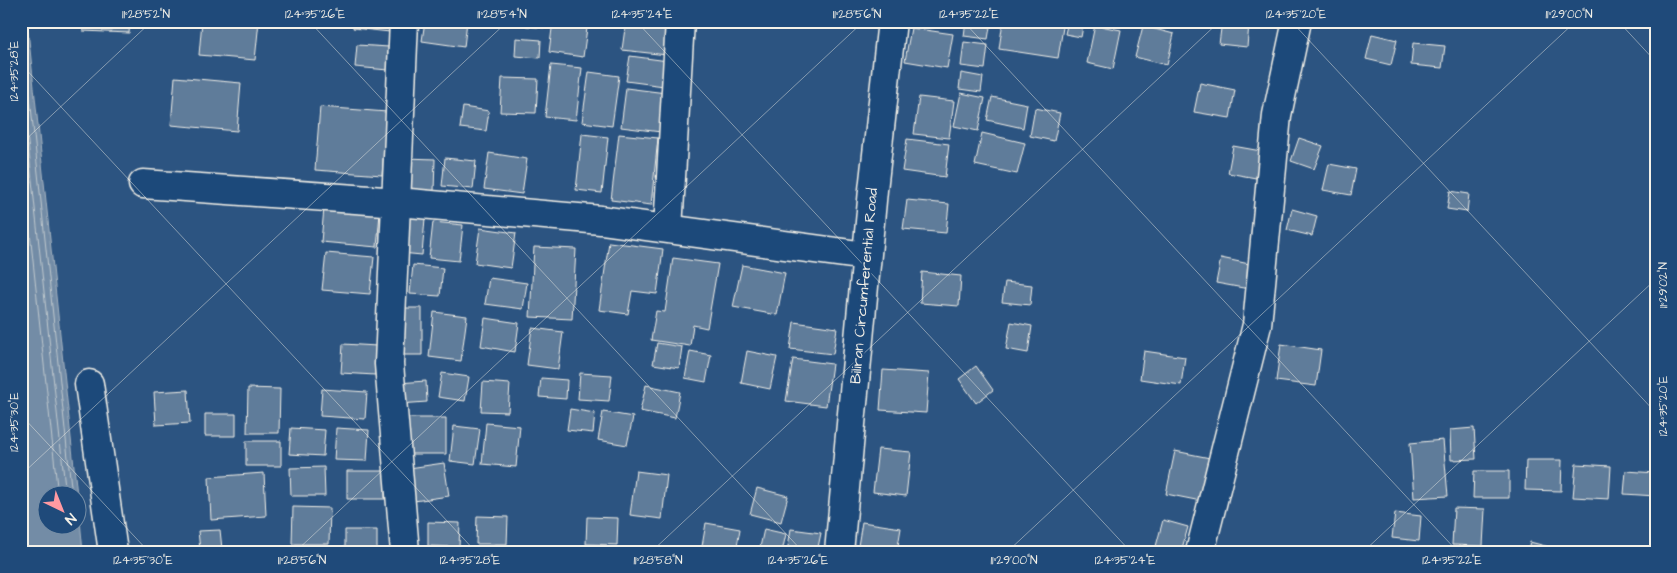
<svg xmlns="http://www.w3.org/2000/svg" width="1677" height="573" viewBox="0 0 1677 573" font-family="'Architects Daughter',sans-serif">
	<style>
		.water { fill: #738ca6; stroke: #a7b4c0 }
		.lines { fill: none; stroke-linecap: round; stroke-linejoin: round }
		.shore { stroke: #c0c9ce; stroke-width: 1 }
		.building { fill: #5e7b9a; stroke: #f4f1e8 }
		.minor-casing { stroke: #f4f1e8; stroke-width: 31 }
		.major-casing { stroke: #f4f1e8; stroke-width: 31 }
		.minor { stroke: #1f4a7a; stroke-width: 28 }
		.major { stroke: #1f4a7a; stroke-width: 28 }
		.ticks { fill: none; stroke: #f4f1e8; stroke-width: 1; stroke-opacity: 0.45 }
		.labels { text-anchor: middle; dominant-baseline: central; stroke-width: 4; stroke-linejoin: round; paint-order: stroke }
		.street-label { font-size: 15px; fill: #f4f1e8; stroke: #1f4a7a }
		.neatline { fill: none; stroke: #f4f1e8; stroke-width: 2 }
		.ticks-label { font-size: 12px; text-anchor: middle; fill: #f4f1e8 }
	</style>
	<rect width="100%" height="100%" fill="#2c5481"/>
	<filter id="ink" filterUnits="userSpaceOnUse"><feTurbulence type="fractalNoise" baseFrequency=".02" numOctaves="2"/><feDisplacementMap in="SourceGraphic" scale="10" xChannelSelector="R" yChannelSelector="G"/><feConvolveMatrix kernelMatrix="1 2 1 2 8 2 1 2 1" color-interpolation-filters="sRGB"/></filter>
	<g filter="url(#ink)">
		<path class="water" d="M21,21H27L77,495L48,496V526H78V499L83,552H21Z"/>
		<g class="lines">
			<path class="shore" d="M22,21L72,496
				M21,78L66,496
				M21,148L58,496"/>
		</g>
		<path class="building" d="M83,21H130L129,33L83,31Z
			M202,21H259L255,60L199,55Z
			M274,21H312V26Z
			M354,21H391L390,32L353,28Z
			M425,21H467L464,47L422,41Z
			M527,21H548L546,28L526,26Z
			M553,21H588L583,57L549,52Z
			M626,21L672,23L667,55L622,50Z
			M966,21H991L988,39L964,36Z
			M1003,21H1064L1058,58L999,49Z
			M1068,21H1084L1081,37L1065,34Z
			M1222,21L1249,24L1247,47L1219,44Z
			M1095,25L1121,30L1113,69L1087,63Z
			M1143,26L1174,34L1167,65L1135,57Z
			M911,28L953,34L947,68L905,61Z
			M1372,34L1397,40L1391,65L1366,59Z
			M516,38L541,40L540,58L515,56Z
			M964,42L988,45L985,69L961,66Z
			M1413,43L1445,46L1442,68L1411,65Z
			M357,45L389,47L388,70L355,67Z
			M630,56L668,61L664,86L626,81Z
			M551,65L582,68L576,120L545,117Z
			M589,72L619,76L612,126L582,122Z
			M961,73L983,77L981,92L959,89Z
			M175,77L241,83L237,131L171,125Z
			M502,78L538,79L536,113L500,112Z
			M1200,83L1235,90L1230,118L1194,112Z
			M626,88L666,93L661,132L621,127Z
			M961,93L985,98L978,131L954,126Z
			M919,97L954,101L949,138L914,134Z
			M992,97L1027,104L1023,128L987,120Z
			M320,107L387,112L382,175L315,170Z
			M463,107L489,111L486,131L460,128Z
			M1035,108L1060,113L1054,141L1030,136Z
			M982,133L1025,143L1017,174L975,165Z
			M582,134L608,137L602,193L576,190Z
			M619,134L658,138L651,205L611,200Z
			M1299,138L1323,146L1314,169L1291,161Z
			M907,139L949,144L945,177L902,171Z
			M1233,146L1261,151L1256,178L1228,173Z
			M489,153L527,159L522,194L484,189Z
			M406,158L435,159L434,191L404,189Z
			M445,158L476,161L473,189L442,186Z
			M1329,164L1356,169L1351,195L1323,190Z
			M1450,191L1469,194L1467,212L1447,209Z
			M907,200L949,204L946,233L903,229Z
			M324,208L380,213L377,247L321,242Z
			M1292,209L1317,216L1312,236L1287,230Z
			M405,217L425,218L422,255L401,253Z
			M433,222L463,225L459,261L429,258Z
			M480,228L516,233L511,268L475,263Z
			M609,242L663,249L657,294L632,291L628,314L599,310Z
			M534,247L576,249L572,319L530,317Z
			M326,253L374,257L370,294L322,290Z
			M673,258L718,264L707,328L693,325L690,346L651,340L656,311L665,312Z
			M1221,258L1254,265L1249,289L1216,283Z
			M413,265L443,268L440,296L410,294Z
			M742,265L785,273L777,315L733,307Z
			M922,272L961,276L959,306L920,303Z
			M489,278L527,283L523,309L485,304Z
			M1005,282L1032,285L1030,305L1002,302Z
			M397,308H422V355H397Z
			M434,312L467,316L461,361L429,357Z
			M485,318L519,323L515,352L481,346Z
			M794,322L837,328L833,354L790,349Z
			M1011,322L1032,326L1028,353L1006,349Z
			M532,328L563,332L558,369L527,365Z
			M657,343L682,347L679,368L653,364Z
			M343,344L377,346L375,375L341,373Z
			M1281,344L1321,350L1316,386L1276,381Z
			M690,351L711,355L706,382L685,378Z
			M747,351L777,357L770,389L741,383Z
			M1144,351L1185,357L1181,385L1140,379Z
			M793,359L832,364L826,406L786,401Z
			M976,366L993,390L976,403L959,379Z
			M883,370L929,373L926,413L880,410Z
			M442,373L469,377L465,401L438,397Z
			M580,373L612,375L609,401L578,399Z
			M541,378L567,380L566,399L539,397Z
			M426,381L427,402L399,404L398,383Z
			M483,382L510,384L508,412L481,411Z
			M646,385L680,392L675,418L640,411Z
			M248,388L280,389L279,433H247Z
			M322,389L367,392L365,419L320,416Z
			M188,390L190,423L156,425L154,392Z
			M570,409L595,413L593,433L567,430Z
			M603,412L633,417L627,445L598,440Z
			M205,414H236V436H205Z
			M405,418H446V454H405Z
			M486,423L520,426L516,467L482,464Z
			M454,426L480,429L475,464L450,461Z
			M291,428L325,430L323,456L289,454Z
			M336,428L369,430L367,461L334,460Z
			M1474,428L1476,459L1451,460L1450,430Z
			M1443,440L1448,496L1414,498L1410,443Z
			M246,441H281V466H246Z
			M878,449L911,452L906,496L873,492Z
			M1175,451L1210,458L1201,501L1166,494Z
			M1526,460H1562L1561,491L1525,490Z
			M444,463L449,496L414,501L409,468Z
			M1576,464L1611,466L1609,499L1573,497Z
			M324,467L325,496H291L290,468Z
			M347,471H385V499H347Z
			M636,471L667,475L662,519L630,515Z
			M1474,471H1509V498H1473Z
			M1626,471L1656,473V496L1624,494Z
			M264,473L266,516L211,520L209,477Z
			M757,488L788,496L781,522L750,514Z
			M293,507L330,508L329,544H292Z
			M1454,508L1485,509L1483,546L1452,545Z
			M1395,513L1421,516L1419,541L1392,538Z
			M477,516L508,517L507,544H476Z
			M587,517L618,518L617,545L586,544Z
			M1163,520L1188,527L1181,552L1155,550Z
			M428,522L460,523L459,547L428,546Z
			M862,522L901,528L897,552H857Z
			M706,523L740,529L736,552H701Z
			M764,529L786,534L782,552H759Z
			M791,529L821,533L817,552H787Z
			M220,530L222,549L200,550L198,531Z
			M345,530H377V552H345Z
			M1530,542L1553,548L1552,552H1527Z
			M533,546L580,550V552H533Z"/>
		<g class="lines">
			<defs>
				<path id="minor" d="M404,21L389,364L405,552
					M143,184L398,202L601,220L866,256
					M668,229L680,21
					M89,384L113,552
					M1200,552L1257,325L1277,115L1297,21"/>
				<path id="major" d="M839,552L873,190L892,21"/>
			</defs>
			<use href="#minor" class="minor-casing"/>
			<use href="#major" class="major-casing"/>
			<use href="#minor" class="minor"/>
			<use href="#major" class="major"/>
		</g>
	</g>
	<path class="ticks" d="M309,21L803,552M636,21L1131,552M963,21L1458,552M1291,21L1656,413M1618,21L1656,62M21,64L476,552M21,144L152,21M21,415L149,552M21,475L508,21M295,552L864,21M651,552L1220,21M1007,552L1576,21M1363,552L1656,279"/>
	<g class="labels">
		<g class="street-label">
			<text transform="translate(864 286) rotate(-85)">Biliran Circumferential Road</text>
		</g>
	</g>
	<rect width="1677" height="573" fill="none" stroke="#1f4a7a" stroke-width="55"/>
	<g transform="translate(62 510) rotate(137)"><circle r="24" fill="#1f4a7a" stroke="#748da6"/>
	<path d="M0-4L9 19L0 12L-9 19Z" fill="#ff9aa2"/>
	<text y="-8" font-size="14" font-weight="bold" text-anchor="middle" fill="#f4f1e8">N</text>
	</g>
	<rect x="28" y="28" width="1622" height="518" class="neatline"/>
	<g class="ticks-label">
		<text x="146" y="18">11°28'52"N</text>
		<text x="315" y="18">124°35'26"E</text>
		<text x="502" y="18">11°28'54"N</text>
		<text x="642" y="18">124°35'24"E</text>
		<text x="857" y="18">11°28'56"N</text>
		<text x="969" y="18">124°35'22"E</text>
		<text x="1296" y="18">124°35'20"E</text>
		<text x="1569" y="18">11°29'00"N</text>
		<text transform="translate(14 71) rotate(-90)" y="4">124°35'28"E</text>
		<text transform="translate(1663 285) rotate(-90)" y="4">11°29'02"N</text>
		<text transform="translate(1663 406) rotate(-90)" y="4">124°35'20"E</text>
		<text transform="translate(14 422) rotate(-90)" y="4">124°35'30"E</text>
		<text x="143" y="564">124°35'30"E</text>
		<text x="302" y="564">11°28'56"N</text>
		<text x="470" y="564">124°35'28"E</text>
		<text x="658" y="564">11°28'58"N</text>
		<text x="798" y="564">124°35'26"E</text>
		<text x="1014" y="564">11°29'00"N</text>
		<text x="1125" y="564">124°35'24"E</text>
		<text x="1452" y="564">124°35'22"E</text>
	</g>
</svg>
